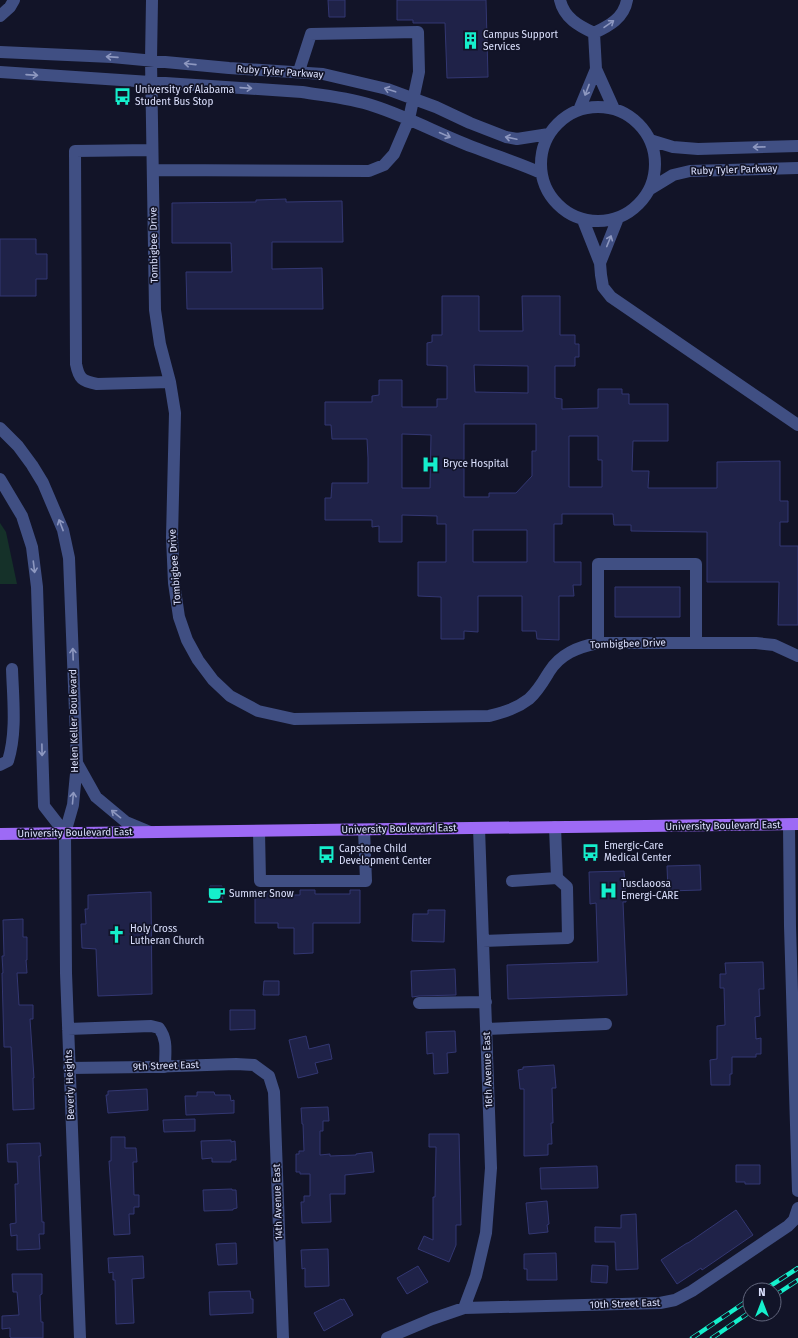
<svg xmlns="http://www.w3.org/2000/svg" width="798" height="1338" viewBox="0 0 798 1338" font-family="'Fira Sans',sans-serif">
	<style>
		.green { fill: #153129 }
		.building { fill: #1f2248; stroke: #333772; fill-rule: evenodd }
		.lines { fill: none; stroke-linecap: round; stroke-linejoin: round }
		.minor { stroke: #404f83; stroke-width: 12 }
		.major { stroke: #9d6af5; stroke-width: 12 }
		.rail-casing { stroke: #15efcc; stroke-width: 4.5 }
		.rail { stroke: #121428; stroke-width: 3; stroke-dasharray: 9; stroke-linecap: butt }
		.oneway { stroke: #8e98c0 }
		.labels { text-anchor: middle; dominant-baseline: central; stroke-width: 3.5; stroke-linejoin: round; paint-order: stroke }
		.poi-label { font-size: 10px; fill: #dbe0fd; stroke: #121428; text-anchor: start }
		.street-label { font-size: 10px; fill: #dbe0fd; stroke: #121428 }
	</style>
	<rect width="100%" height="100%" fill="#121428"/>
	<path class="green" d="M0,523L6,532L17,584H0Z"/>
	<path class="building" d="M328,0H345V17H329Z
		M397,0H486L488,77L447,78L445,23H413V20H397Z
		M286,199V202L342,201L343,242H272V269L322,268L323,309H187L186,272H232L231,243H172V203L256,202V200Z
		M0,239H36V254H47V279H36V296H0Z
		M442,296H479V331H523L522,296H560V335H575V344H579V357H575V366H555V398L562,399V409L598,408V389H622V394H629V404H668V441H633L632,471H649L648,488H717V462L780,461V501H788V522H780V546H798V625H778L779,582H707V532L631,531V525H614L613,514H562V524H554V562H581V585H573L574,596H559V640L537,639L536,631H522V596H478V632L464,631V639H441V597L418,596V562H446V524H437V516L402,515V542H379V526L372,527V520H325V498H331L332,483H368V458L367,439H332L331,425H325V402H372V396L379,395V380H402V407H437V399H447V366L427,365V343L432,342V335H442ZM474,365L528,366V393L475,392ZM464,424H536V451H532V476L516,493H489V497H464ZM402,434L431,435L430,488H402ZM569,436H598V460H602V487H569ZM473,530H527V562H473Z
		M615,587H680V617H615Z
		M700,865L701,890L668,891L667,866Z
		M624,871L626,902H623L627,995L508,999L507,965L598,962L596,903L590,904L589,872Z
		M210,886H222L223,902H210Z
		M300,890H315V894H350V890H360V923H313V953L294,954V928H278V923H255V891H270V895H300Z
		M151,892L152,994L98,996L96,949L82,948L81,924H86L85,909H88V895Z
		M428,910H445L444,942L412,941L413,914H428Z
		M23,919V937H27V960H26L27,973H17L19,1005H33V1019H30L34,1078H33L34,1109L13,1110L11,1047H4L2,973H3L2,956H4L3,920Z
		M763,962L764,989H759L760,1016L755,1017L756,1039L761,1038V1054H756V1057H732V1074H730V1085H711L710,1060L717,1059V1026L725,1025L724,988H720V974H726L725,963Z
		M455,969L456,995L419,996L412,997L411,971Z
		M264,981H279V995H263Z
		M230,1010H255V1029L230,1030Z
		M455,1031L456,1052L447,1053L448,1073L434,1074L433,1053L427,1054L426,1032Z
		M306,1036L309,1049L329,1044L332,1059L315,1063L318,1073L298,1078L289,1040Z
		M554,1065L556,1088H552L553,1123H551L552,1144H548V1155L524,1156V1089H520L518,1070L523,1069V1067Z
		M147,1089L148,1110L108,1113L106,1095H108V1091Z
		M197,1092H214L215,1095H230L231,1101L234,1100V1113L186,1115L185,1096H197Z
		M328,1107L329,1121H323V1131H320V1155L330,1154V1156L356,1155V1154L372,1152L374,1172L345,1175V1194H330L331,1222L302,1223L301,1202H304V1196H310V1174H300V1172H296V1154H299V1151H304L303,1124H302L301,1108Z
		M195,1119V1131L164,1132L163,1120Z
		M429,1134H459L461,1225H456V1245L449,1262L418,1249L424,1236L433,1240V1197H435L436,1147H429Z
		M111,1137H125V1148H136L137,1162H133L134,1195H139V1207H134V1214H129L130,1234L114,1235L110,1176L109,1161H111Z
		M231,1140V1142L235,1141L236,1160H231V1162H212V1158L202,1159L201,1141Z
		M40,1143L41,1156H39L42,1222H44V1234H39L40,1249L17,1250V1235L11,1236L10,1224L16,1223L15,1184H18L17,1162H8L7,1144Z
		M736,1165H760V1184H745V1182H736Z
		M597,1166L598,1188L541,1189L540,1168Z
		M232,1189V1190H236L237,1208L233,1209V1210L204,1211L203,1190Z
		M547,1201L549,1224L547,1225L548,1232L529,1234L526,1203Z
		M736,1210L753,1235L702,1270L701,1268L677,1284L661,1260L687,1243H688Z
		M636,1214L638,1269L616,1270L615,1242H595V1227L621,1228V1215Z
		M236,1243L237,1264L218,1265L216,1244Z
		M328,1249L329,1286L305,1287V1268L302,1269L301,1250Z
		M556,1253L557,1280H527V1269H524V1254Z
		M143,1256L144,1278L132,1279L134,1323L116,1324L115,1280H113V1272L109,1273L108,1258Z
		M592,1265L608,1266L607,1283L591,1282Z
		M418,1266L428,1282L407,1294L397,1278Z
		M12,1274H42V1294L40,1295L41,1322H43V1338H12L10,1337V1328L2,1329V1316L19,1315L17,1292H13Z
		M250,1291L251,1299H253V1313L210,1315L209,1292Z
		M341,1299L342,1300L344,1299L353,1315L324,1331L314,1313Z"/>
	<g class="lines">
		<path class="minor" d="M152,0L151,60L155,310L160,344L170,382L175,413L172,537L174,583L179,617L187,640L198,660L213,680L230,696L258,711L294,719L489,716C504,712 516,709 529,699C538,691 543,682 549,672C560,654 578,647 598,643H756L774,645L798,656
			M560,0C564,18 579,26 594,33C609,26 624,18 627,0
			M0,16L10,7L14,0
			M594,33L596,69L614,109
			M0,52L112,57L229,68L323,74L387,89L436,107L470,123L506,137L517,139L549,134
			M0,72L302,92C326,96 351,98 374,106C408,117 439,134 473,147C496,156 519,163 541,173
			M541 164a57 57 0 1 1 114 0a57 57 0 1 1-114 0Z
			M579,110L596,69
			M650,140L673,147L698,149L798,146
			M152,150L75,151L76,364C79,379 82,381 97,384L170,382
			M153,170L369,171L384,165L394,154L409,119L419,72L418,32L311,34L299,71
			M650,189L673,175L690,171L798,168
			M583,220L600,263L601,275L603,287L611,297L798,425
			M600,263L618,218
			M0,428L18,446L32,465L43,483L63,530L69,558L77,763L73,805L65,833L66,973L80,1338
			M0,479L22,516L32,547L37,587L44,806L65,833
			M598,643V564H696V642
			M77,763L96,797L126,822L150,832
			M0,765L8,761C17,732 13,699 12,669
			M789,825L790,926L798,1191
			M259,831L260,881H366L364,830
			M512,881L557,878
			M483,941L568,938L567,887L557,878L555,827
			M419,1003L486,1002
			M68,1029L151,1026L159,1028C168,1040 165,1052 165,1067
			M487,1029L606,1024
			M69,1068L148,1067L236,1064L254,1065L269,1076L274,1092L283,1338
			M464,1308L476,1276L486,1233L491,1168L479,828
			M387,1338L432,1319L464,1308L660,1303L675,1300L692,1291L788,1226L794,1220L798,1208"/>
		<path class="major" d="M0,834L798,824"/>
		<defs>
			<path id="rail" d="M764,1290L798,1268
				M774,1296L798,1280
				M692,1338L750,1299
				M712,1338L750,1312"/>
		</defs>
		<use href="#rail" class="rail-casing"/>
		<use href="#rail" class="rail"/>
	</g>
	<defs><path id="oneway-shaft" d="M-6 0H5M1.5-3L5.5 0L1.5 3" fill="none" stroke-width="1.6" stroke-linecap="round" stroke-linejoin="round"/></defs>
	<g class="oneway">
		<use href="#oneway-shaft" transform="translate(609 24) rotate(-35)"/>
		<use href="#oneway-shaft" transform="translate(112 57) rotate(-176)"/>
		<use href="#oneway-shaft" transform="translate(190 64) rotate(-174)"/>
		<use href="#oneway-shaft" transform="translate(32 75) rotate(4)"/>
		<use href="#oneway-shaft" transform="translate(246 88) rotate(4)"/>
		<use href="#oneway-shaft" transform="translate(390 90) rotate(-162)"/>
		<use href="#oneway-shaft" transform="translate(587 90) rotate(111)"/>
		<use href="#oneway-shaft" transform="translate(445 135) rotate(24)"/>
		<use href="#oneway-shaft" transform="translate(511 138) rotate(-168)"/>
		<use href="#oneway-shaft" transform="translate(759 147) rotate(179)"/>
		<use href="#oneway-shaft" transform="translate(609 241) rotate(-68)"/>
		<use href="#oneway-shaft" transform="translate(61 525) rotate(-111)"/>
		<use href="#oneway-shaft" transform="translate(34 567) rotate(83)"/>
		<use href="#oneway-shaft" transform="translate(73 654) rotate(-92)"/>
		<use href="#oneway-shaft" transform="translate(42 750) rotate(89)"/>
		<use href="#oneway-shaft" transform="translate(73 798) rotate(-85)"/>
		<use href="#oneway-shaft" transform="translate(116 814) rotate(-141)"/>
	</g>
	<defs>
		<symbol id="building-bare" viewBox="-9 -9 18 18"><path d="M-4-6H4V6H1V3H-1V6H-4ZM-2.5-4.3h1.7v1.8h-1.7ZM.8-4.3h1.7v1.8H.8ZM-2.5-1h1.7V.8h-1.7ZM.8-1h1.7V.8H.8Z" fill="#15efcc" stroke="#121428" stroke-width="2.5" paint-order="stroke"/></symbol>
		<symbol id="bus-bare" viewBox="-9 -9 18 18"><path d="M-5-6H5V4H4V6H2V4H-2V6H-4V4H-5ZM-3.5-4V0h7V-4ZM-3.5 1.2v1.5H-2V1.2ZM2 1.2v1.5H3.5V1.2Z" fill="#15efcc" stroke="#121428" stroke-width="2.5" paint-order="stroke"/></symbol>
		<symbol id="hospital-bare" viewBox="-9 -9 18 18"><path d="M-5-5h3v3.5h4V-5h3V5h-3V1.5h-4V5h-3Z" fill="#15efcc" stroke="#121428" stroke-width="2.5" paint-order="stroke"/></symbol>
		<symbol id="cafe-bare" viewBox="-9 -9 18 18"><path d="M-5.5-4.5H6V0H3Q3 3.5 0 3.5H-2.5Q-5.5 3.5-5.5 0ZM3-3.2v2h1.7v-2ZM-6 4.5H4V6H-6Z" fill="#15efcc" stroke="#121428" stroke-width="2.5" paint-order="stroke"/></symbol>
		<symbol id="church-bare" viewBox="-9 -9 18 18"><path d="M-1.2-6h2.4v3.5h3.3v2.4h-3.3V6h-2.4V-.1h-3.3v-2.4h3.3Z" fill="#15efcc" stroke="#121428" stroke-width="2.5" paint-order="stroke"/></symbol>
	</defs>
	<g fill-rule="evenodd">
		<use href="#building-bare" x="458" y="28" width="25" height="25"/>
		<use href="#bus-bare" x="110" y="84" width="25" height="25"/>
		<use href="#hospital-bare" x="418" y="452" width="25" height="25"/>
		<use href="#bus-bare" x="578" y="840" width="25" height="25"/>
		<use href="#bus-bare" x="314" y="842" width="25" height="25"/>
		<use href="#hospital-bare" x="596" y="878" width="25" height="25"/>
		<use href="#cafe-bare" x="204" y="882" width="25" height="25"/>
		<use href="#church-bare" x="104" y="922" width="25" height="25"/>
	</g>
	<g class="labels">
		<g class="poi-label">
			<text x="483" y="35">Campus Support<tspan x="483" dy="12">Services</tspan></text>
			<text x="135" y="90">University of Alabama<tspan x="135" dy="12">Student Bus Stop</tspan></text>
			<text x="443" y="464">Bryce Hospital</text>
			<text x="604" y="846">Emergic-Care<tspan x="604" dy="12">Medical Center</tspan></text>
			<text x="339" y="849">Capstone Child<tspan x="339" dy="12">Development Center</tspan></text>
			<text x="621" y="884">Tusclaoosa<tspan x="621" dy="12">Emergi-CARE</tspan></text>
			<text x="229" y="894">Summer Snow</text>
			<text x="130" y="929">Holy Cross<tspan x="130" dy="12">Lutheran Church</tspan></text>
		</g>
		<g class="street-label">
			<text transform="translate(280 72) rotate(4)">Ruby Tyler Parkway</text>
			<text transform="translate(734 170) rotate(-2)">Ruby Tyler Parkway</text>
			<text transform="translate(154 245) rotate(-91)">Tombigbee Drive</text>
			<text transform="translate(175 567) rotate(-94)">Tombigbee Drive</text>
			<text transform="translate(628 644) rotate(-2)">Tombigbee Drive</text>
			<text transform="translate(74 721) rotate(-91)">Helen Keller Boulevard</text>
			<text transform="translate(723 826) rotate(-1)">University Boulevard East</text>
			<text transform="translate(399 829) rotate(-1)">University Boulevard East</text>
			<text transform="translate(75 833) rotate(-1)">University Boulevard East</text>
			<text transform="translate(166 1066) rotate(-2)">9th Street East</text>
			<text transform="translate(488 1070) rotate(-92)">16th Avenue East</text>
			<text transform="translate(70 1085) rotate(-92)">Beverly Heights</text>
			<text transform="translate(278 1202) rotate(-92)">14th Avenue East</text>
			<text transform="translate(625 1304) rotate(-2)">10th Street East</text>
		</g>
	</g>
	<g transform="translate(762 1302)"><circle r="19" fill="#121428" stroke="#62667d"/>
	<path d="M0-3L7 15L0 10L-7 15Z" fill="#15efcc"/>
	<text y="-6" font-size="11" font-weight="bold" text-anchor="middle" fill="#dbe0fd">N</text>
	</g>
</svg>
